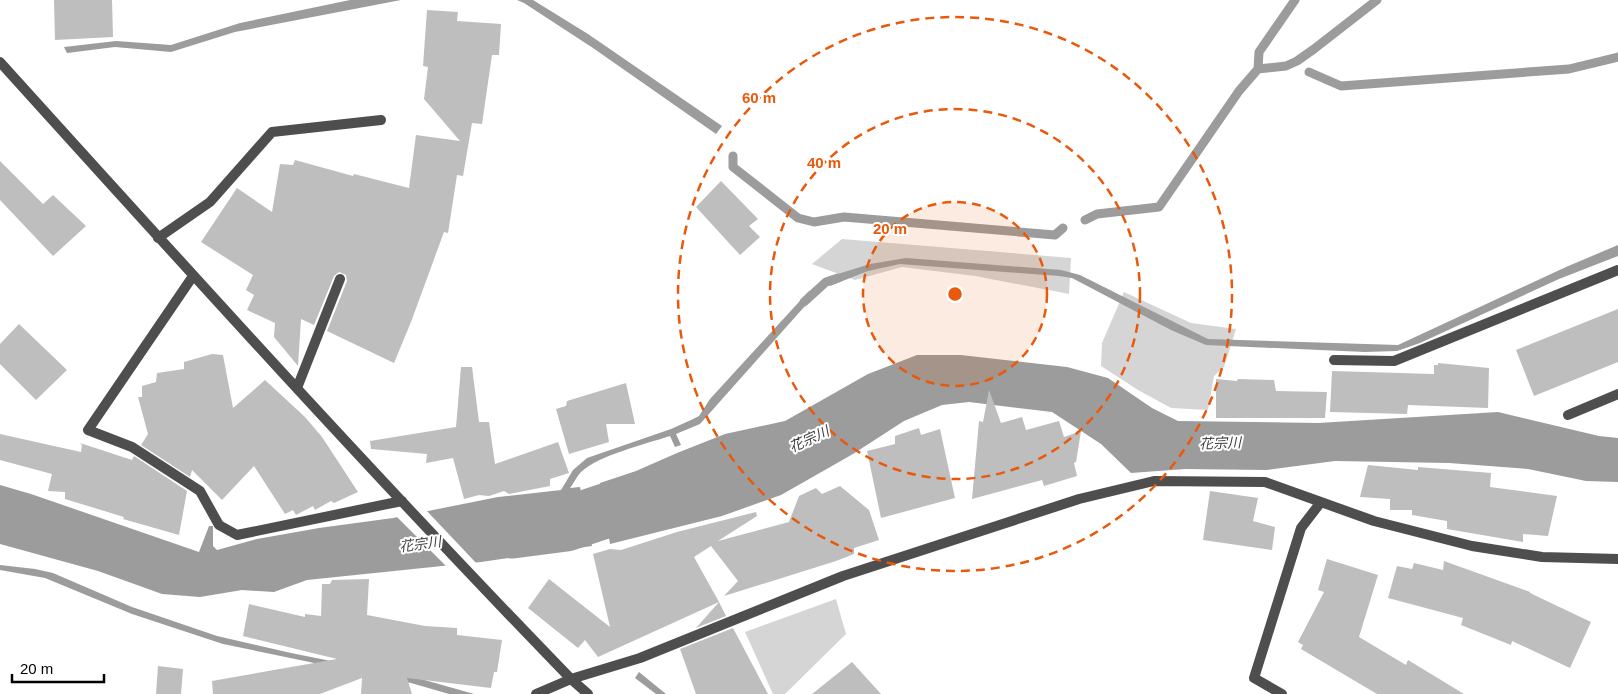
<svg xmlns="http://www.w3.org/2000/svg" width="1618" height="694" viewBox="0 0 1618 694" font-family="Helvetica,'Noto Sans JP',sans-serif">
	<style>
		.green { fill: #d5d5d5 }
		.water { fill: #9c9c9c }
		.pier { fill: #fff }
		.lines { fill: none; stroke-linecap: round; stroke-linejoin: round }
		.stream { stroke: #9c9c9c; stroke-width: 9 }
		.river { stroke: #9c9c9c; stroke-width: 55 }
		.building { fill: #bebebe }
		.minor { stroke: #4e4e4e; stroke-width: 10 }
		.ring { fill: none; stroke: #e8590c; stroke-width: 2.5; stroke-dasharray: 9 6 }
		.labels { text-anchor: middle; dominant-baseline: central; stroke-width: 4; stroke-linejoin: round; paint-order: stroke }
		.water-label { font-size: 14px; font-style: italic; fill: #3d3d3d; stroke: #fff }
		.centre { fill: #e8590c; stroke: #fff; stroke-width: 2.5 }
		.ring-label { font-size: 15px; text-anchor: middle; font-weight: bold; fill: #e8590c; stroke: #fff; stroke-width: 4; stroke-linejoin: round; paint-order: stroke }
	</style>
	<rect width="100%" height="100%" fill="#fff"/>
	<path class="green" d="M842,239L1071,258L1069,294L975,276L902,267L855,280L812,264Z
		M1124,292L1191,323L1236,329L1224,367L1214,376L1208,410L1171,408L1138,390L1101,366L1102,343Z
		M836,599L846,634L785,694H773L745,632Z"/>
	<path class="water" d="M350,0H401L235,32L171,52L115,47L67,53L64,47L116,41L171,45L240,23Z
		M517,0H533L588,34L722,126L716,134L593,48L524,3Z
		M1618,245V256L1559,279L1420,343L1397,351L1365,352L1206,345L1171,330L1072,278L1059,276L900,264L868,271L830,286L825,278L870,264L906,258L1061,270L1080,275L1208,339L1398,345L1566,267Z
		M809,291L813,297L700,424L676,434L681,445L675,447L670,436C646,444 599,455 581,472C577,476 574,483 570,488L580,487L592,546L481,562L307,580L274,592L242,590L200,597L162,594L98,571L0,544V485L31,494L199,552L209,526H213V546L217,550L257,539L319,528L393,518L498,497L561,490L573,470L587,458L671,429L691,420L699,416L710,399Z
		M917,355H961L1067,367L1108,378L1152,408L1178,421L1318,423L1498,412L1599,436L1618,438V482L1586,481L1528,469L1449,463L1335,461L1267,470L1185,469L1131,473L1101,444L1052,412L969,402L942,405L904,421L853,454L781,495L722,516L610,544L600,483L636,471L677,453L725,434L785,421L868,374Z
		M0,565L35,569L53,573L132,607L217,636L291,653L421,679L474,694H449L411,683L223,644L132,614L45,578L0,570Z
		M639,672L666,694H656L635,678Z"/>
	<path class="pier" d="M425,509L478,565L448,568L395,515Z"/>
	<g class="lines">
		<path class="stream" d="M1258,69L1259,52L1295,0
			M1309,72L1341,86L1569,69L1618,57
			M733,156V167L798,218L814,222L844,217L1055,235L1063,228
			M1085,220L1097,214L1159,207L1239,91L1258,69L1286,66L1297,61L1314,49L1377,0
			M804,302L826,282L838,278"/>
		<path class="river" d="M512,531L566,524L677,487"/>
	</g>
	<path class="building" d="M54,0H112L113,37L55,40Z
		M427,10L458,12L457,21L501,24L499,55H492L482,124L472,123L463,176L457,175L448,233L444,232L411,322L394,363L327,331L347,281L346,275L339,272L334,276L314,325L301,319L298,366L274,337L275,323L247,310L254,295L246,290L253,275L201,242L237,188L272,212L280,164L293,165L295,160L353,176L354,174L409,188L416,135L460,141L424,99L428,67L423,66Z
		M0,161L43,204L53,195L86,226L53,256L0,200Z
		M721,181L758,219L749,226L760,237L740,255L696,207Z
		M1618,309V362L1534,396L1516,350Z
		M19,324L67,370L36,400L0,364V344Z
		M212,354L223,355L233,408L265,380L305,417L322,437L358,492L334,503L331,501L315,510L313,506L296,515L293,510L285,514L254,466L222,500L192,470L190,477L141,445L148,434L138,397H142V386L156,382L157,373L184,369V362Z
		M1438,363L1489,368L1488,408L1408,405L1407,414L1330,412L1332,371L1434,374V365H1438Z
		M461,367H472L479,422H489L495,464L558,442L569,473L550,479V486L509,494L504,491L489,496L479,495L464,499L453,458L426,463L427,454L371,449L370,441L456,427Z
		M1216,379L1237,381L1238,379L1274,380L1276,391L1327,392L1325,418H1216Z
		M626,383L635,424H606L609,442L569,454L556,409L566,406L567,401Z
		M989,390L1001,423L1022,417L1026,430L1059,421L1064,437L1081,431L1076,462L1074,463L1077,476L1044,486L1042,480L972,499L979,421L983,422Z
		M919,428L921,435L940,429L955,498L881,518L867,451L895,444V436Z
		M0,434L81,452L82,445L80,443L132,460L134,456L187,491L179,535L123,519L124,517L65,499V492L48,491L52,474L0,460Z
		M1368,465L1418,470V467L1491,473L1490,487L1557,496L1548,536L1523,534V542L1447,529V521L1412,515V510H1390V499L1360,497Z
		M840,486L869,510L879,540L854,548V554L836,561L724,596L738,581L711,546L694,557L719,602L598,657L585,640L578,648L528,608L549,579L610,627L593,554L610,549L621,550L677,532L756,512L757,516L718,541L789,522L799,496L816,488L822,494Z
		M1210,491L1258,498L1253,521L1275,527L1272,550L1203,540Z
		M1327,559L1378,575L1359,637L1406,665L1408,660L1464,694H1377L1301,649L1303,645L1298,642L1324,592L1318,590Z
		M1444,561L1530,592V593L1591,622L1570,668L1512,641L1511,645L1461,625L1463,618L1388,598L1397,566L1412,569L1414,563L1443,570Z
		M369,579L367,615L425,626L457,628V635L502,640L497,672H494L491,688L407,678L412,694H361L362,678L320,694H213L212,681L337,659L243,636L249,604L305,617V614L321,616L322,584H330L332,580Z
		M719,602L726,616L696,628Z
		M733,628L768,694H696L680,649Z
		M852,662L881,694H812Z
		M158,666L183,669L181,694H156Z"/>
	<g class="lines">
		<path class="minor" d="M0,62C188,270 376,478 571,679L588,694
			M158,238L210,202L272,132L381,120
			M193,276L88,430L132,447L200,491L219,525L237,535L402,501
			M1334,360L1394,361L1618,270
			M297,388L340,279
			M1568,415L1618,394
			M536,694L571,679L640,658L843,576L1079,499L1154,481L1265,482L1374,521L1472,546L1542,557L1618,559
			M1282,694L1254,678L1301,528L1321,502"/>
	</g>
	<circle cx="955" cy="294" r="92" fill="#e8590c" fill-opacity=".12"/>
	<g class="ring">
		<circle cx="955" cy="294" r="92"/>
		<circle cx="955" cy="294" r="185"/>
		<circle cx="955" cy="294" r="277"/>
	</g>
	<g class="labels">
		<g class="water-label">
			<text transform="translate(809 439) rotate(-25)">花宗川</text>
			<text transform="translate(1220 443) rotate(-2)">花宗川</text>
			<text transform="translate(420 544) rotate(-8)">花宗川</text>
		</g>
	</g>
	<circle cx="955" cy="294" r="8" class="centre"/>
	<g class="ring-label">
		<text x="759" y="103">60 m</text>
		<text x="824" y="168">40 m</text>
		<text x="890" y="234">20 m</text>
	</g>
	<path d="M12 674v8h92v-8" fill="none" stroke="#000000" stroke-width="2.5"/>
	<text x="20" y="674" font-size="15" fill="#000000" stroke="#ffffff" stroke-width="4" paint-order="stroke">20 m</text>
</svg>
